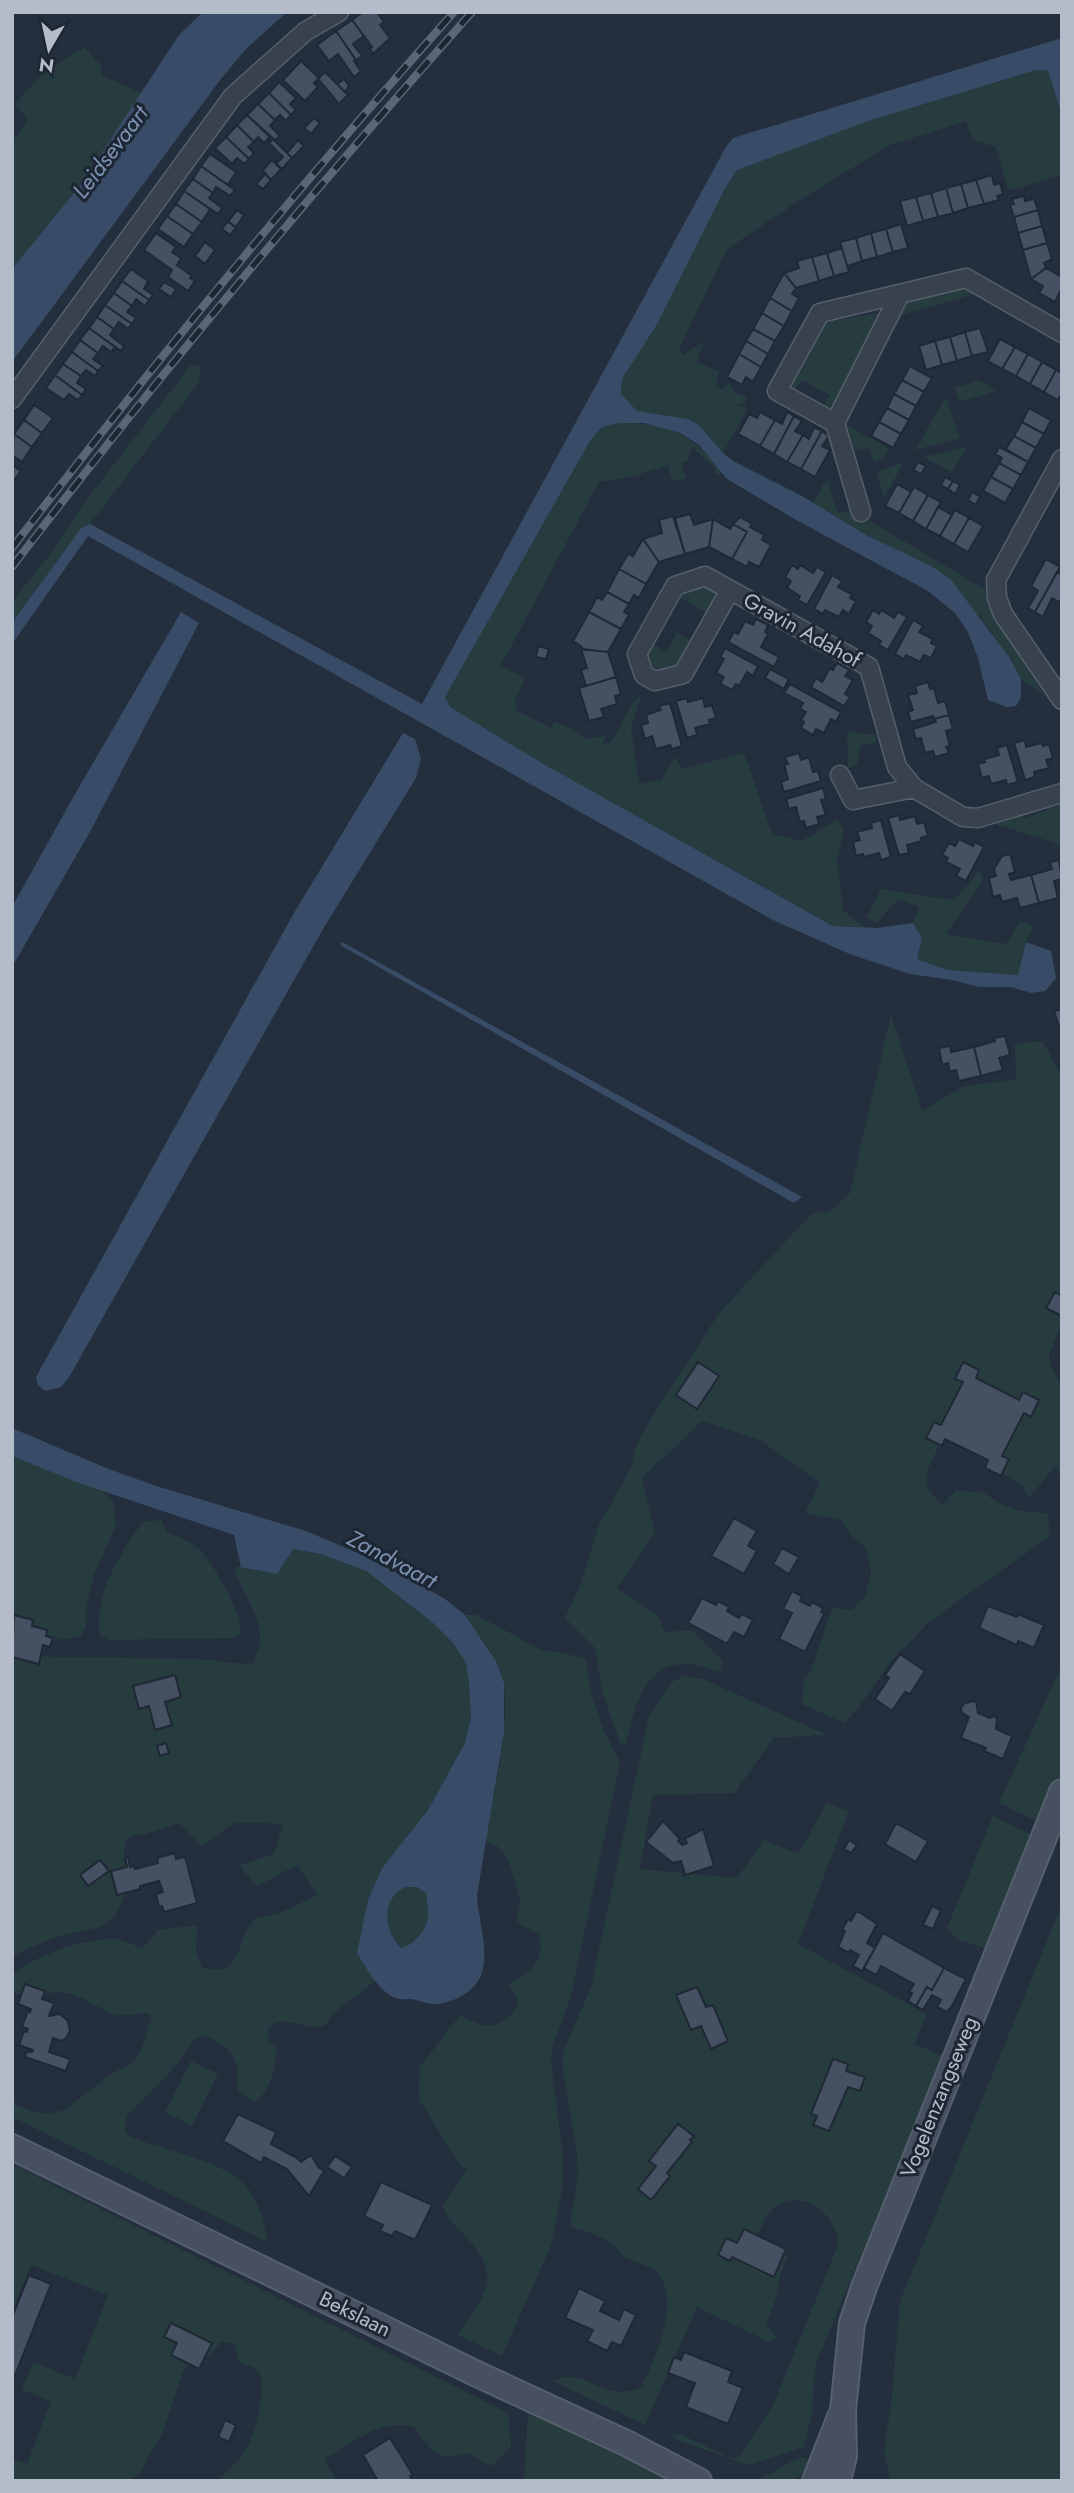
<svg xmlns="http://www.w3.org/2000/svg" width="1074" height="2493" viewBox="0 0 1074 2493" font-family="Jost,sans-serif">
	<style>
		.green { fill: #263c3f }
		.water { fill: #394c67; fill-rule: evenodd }
		.building { fill: #455162; stroke: #1f2835; stroke-width: 2 }
		.lines { fill: none; stroke-linecap: round; stroke-linejoin: round }
		.street-casing { stroke: #565f6c; stroke-width: 21 }
		.secondary-casing { stroke: #565f6c; stroke-width: 28 }
		.street { stroke: #38414e; stroke-width: 18 }
		.secondary { stroke: #465061; stroke-width: 24 }
		.rail-casing { stroke: #5a6575; stroke-width: 8 }
		.rail { stroke: #1d2633; stroke-width: 5; stroke-dasharray: 16; stroke-linecap: butt }
		.labels { text-anchor: middle; dominant-baseline: central; stroke-width: 6; stroke-linejoin: round; paint-order: stroke }
		.street-label { font-size: 21px; fill: #b4bcc9; stroke: #1d2633 }
		.water-label { font-size: 23px; font-style: italic; fill: #7c92b1; stroke: #1d2633 }
	</style>
	<rect width="100%" height="100%" fill="#242f3e"/>
	<path class="green" d="M85,47L100,65L103,76L142,93L82,183L12,269V142L28,119L15,104L45,71Z
		M1036,70L1048,71L1062,115V175L1011,190L1007,188L996,147L973,140L966,121L890,145L803,198L727,249L679,349L683,355L704,341L697,362L719,372L715,386L721,390L728,383L736,393L747,397L745,403L735,405L748,408L723,453L699,425L687,419L637,411L621,394L622,379L656,326L726,187L737,170L865,122Z
		M962,287L975,294L901,315L908,302Z
		M884,312L830,415L822,409L830,395L802,380L793,393L787,390L818,327L832,321Z
		M190,366H200L199,382L90,524L81,528L12,623V602L55,548L88,498Z
		M979,380L996,391L959,402L954,388Z
		M946,397L960,438L915,450Z
		M619,423C672,423 689,433 723,473L715,475V468L692,447L688,460L681,463L686,478L676,481L671,478L668,465L634,476L599,482L501,665L525,679L515,699L517,711L551,728L554,721L572,729L585,739L605,736L602,745L612,741L630,707L642,693L631,728L639,784L661,780L675,757L683,769L744,753L772,834L802,841L838,819L844,831L837,859L843,910L864,927L834,926L539,762L450,707L445,697L590,441L601,427Z
		M847,425L888,448L884,459L874,461L869,448L855,451Z
		M967,447L952,472L923,457Z
		M904,462L884,498L877,472Z
		M828,482L838,513L851,510L986,590L992,613L1045,696L1021,679L1009,657L981,617L876,540L813,503L824,483Z
		M695,583L720,591L707,613L677,596Z
		M677,633L693,642C680,664 681,671 653,668L648,656L651,643L667,652Z
		M847,732L877,735L876,743L861,745L857,765L848,768Z
		M1062,804V845L995,824L1022,812L1025,818Z
		M979,869L983,879L946,934L1006,944L1020,921L1033,926L1026,942L1018,975L947,970L917,959L922,938L913,923L919,907L898,899L877,923L867,917L881,889L953,900L969,885Z
		M891,1014L922,1111L962,1087L1016,1079L1015,1045L1027,1042H1043L1062,1077V1324L1049,1354L1051,1367L1062,1387V1483L1056,1465L1030,1497L1020,1484L984,1463L988,1453L944,1429C940,1437 939,1443 937,1450C937,1451 932,1459 932,1460C921,1481 927,1490 942,1505L956,1490L984,1493L1002,1505L1020,1511L1048,1513L1050,1536L929,1622L891,1661L857,1710L844,1723L802,1704L804,1677L811,1672L832,1608L852,1610L865,1597L871,1572L866,1548L851,1535L840,1519L805,1513L820,1483L760,1440L702,1421L642,1478L655,1532L617,1588L657,1615L665,1632L692,1630L723,1660L721,1672C709,1669 695,1663 683,1664C641,1666 633,1714 626,1746L621,1745L602,1692L595,1648L565,1618L581,1583L598,1527L631,1468L635,1448L652,1417L719,1313L812,1213L829,1212L850,1193Z
		M12,1456L103,1491L113,1500L116,1525L94,1575L86,1607V1627L81,1636L70,1639L12,1641Z
		M161,1520L168,1533C180,1537 193,1542 202,1552C214,1565 245,1617 240,1635L232,1638L109,1640L100,1636C93,1597 120,1552 143,1522Z
		M292,1549L321,1554L366,1571L432,1622L453,1643L466,1663L469,1683L471,1717L465,1743L428,1810L382,1868L368,1900L358,1953L375,1981L332,2014L326,2024L320,2027C302,2028 279,2012 267,2031L269,2040L277,2049C275,2065 271,2093 255,2101C227,2089 241,2088 237,2067C233,2049 218,2040 202,2036L194,2040L172,2070L127,2115L125,2131L129,2136C164,2152 227,2159 250,2191C260,2206 264,2225 268,2242L12,2117V2056C19,2073 10,2087 16,2105L31,2111L47,2114L64,2110L110,2075L133,2062L141,2051L151,2020L149,2013C136,2012 124,2018 111,2013C95,2007 83,1996 66,1993C42,1989 37,2003 12,1991V1974C41,1954 81,1938 116,1939C125,1940 134,1945 142,1949L158,1930L197,1925L196,1952L202,1968C244,1978 235,1942 252,1922C258,1915 264,1917 272,1915C286,1912 303,1901 317,1895L297,1865L256,1887L240,1865L274,1854L283,1824L235,1822L202,1847L179,1823L142,1835H131C119,1847 126,1861 127,1876C128,1888 122,1908 114,1917C102,1930 84,1930 68,1934C49,1939 29,1947 12,1957V1656L195,1659C212,1659 236,1665 252,1663C273,1633 248,1602 235,1573L236,1567Z
		M465,1615H477L541,1650L563,1653L586,1659L591,1693L601,1724L620,1763L571,1996L553,2046L551,2063L563,2158L562,2189L552,2243L502,2356L458,2335C483,2294 505,2281 467,2238C458,2228 448,2220 443,2207C449,2193 460,2183 467,2169L460,2165L420,2101L419,2091L420,2067L460,2015C467,2018 478,2025 486,2026C502,2026 516,2014 518,1999L508,1985C529,1971 546,1963 539,1935L517,1922L520,1899L510,1866L505,1854L496,1845L485,1841C493,1798 515,1710 500,1670C493,1651 477,1633 465,1615Z
		M1062,1665V1807L1053,1829L999,1803Z
		M684,1676L703,1679L827,1735L773,1738L735,1793L653,1795L640,1869L737,1878L764,1840L798,1854L827,1803L849,1811L798,1944L927,2014L914,2044L948,2058L928,2093L815,2366L812,2412L804,2447L748,2465L672,2438L674,2434L682,2435L733,2459L741,2455L772,2408L838,2245C838,2214 801,2187 776,2207C766,2215 760,2230 754,2240L788,2256L780,2275L777,2296L766,2324L777,2337L769,2342L697,2307L645,2425L553,2381C587,2364 599,2405 641,2387C655,2361 680,2301 659,2275C650,2264 637,2264 626,2258C619,2254 616,2247 610,2243C599,2235 584,2230 570,2227L578,2177L577,2155L562,2063L565,2048L591,1987L649,1716L672,1682Z
		M993,1816L1048,1843L988,1949L956,1939L947,1928Z
		M406,1887H417L426,1893C426,1900 429,1910 428,1917C427,1929 413,1946 401,1948C384,1930 380,1898 406,1887Z
		M1062,1904V2481H891L884,2451L892,2396L900,2301Z
		M191,2061L218,2074L192,2126L165,2112Z
		M12,2164L508,2413L511,2448L491,2466L468,2453C437,2463 431,2450 414,2427C381,2418 354,2442 327,2457L325,2462L337,2481H217C226,2472 237,2463 244,2452C254,2439 269,2385 258,2371C253,2366 244,2364 238,2361L235,2343L221,2342L209,2356L191,2363L183,2372L162,2434L140,2472L129,2481H12V2459L27,2464L51,2401L22,2390L33,2362L75,2379L108,2295L31,2265L12,2311Z
		M528,2411L676,2481H519L524,2477Z
		M799,2457L815,2460C799,2488 778,2481 750,2481L760,2479Z"/>
	<path class="water" d="M203,12H287L245,50L220,80L12,362V269L82,183L179,35Z
		M1062,38V115L1048,71L1036,70L865,122L737,170L726,187L656,326L622,379L621,394L637,411L688,419L699,425L723,453L733,461L802,496L868,536L933,567L952,581L1009,657L1021,679V698L1016,706L1007,707L988,700L978,658L968,632L955,613L928,591L798,521L727,479L699,445L680,433L644,423H619L602,427L590,441L445,697L450,707L540,762L833,926L877,928L913,923L922,938L917,959L947,970L1018,975L1026,942L1051,951L1056,978L1045,991L1031,993L1011,987H979L952,980L910,974L852,955L773,920L88,536L12,644V623L81,528L90,524L422,704L726,147L733,138Z
		M181,612L199,623L91,830L12,967V907L75,794Z
		M403,733L415,739L421,759L416,778L323,929L68,1379L61,1387L45,1391L38,1385L36,1377L294,913Z
		M342,942L802,1197L794,1203L340,945Z
		M12,1428L106,1468L156,1486L306,1531L360,1554L413,1581L445,1599L465,1615L496,1661L504,1683V1733L477,1895C478,1920 490,1951 481,1975C475,1992 450,2005 432,2004C425,2003 418,2000 411,1999C406,1999 400,2000 395,1998C377,1989 367,1969 357,1953L368,1900L382,1868L428,1810L465,1743L471,1717L469,1683L466,1663L453,1643L432,1622L366,1571L321,1554L293,1549L277,1574L241,1567L234,1535L79,1483L12,1456ZM406,1887H417L426,1893C426,1900 429,1910 428,1917C427,1929 413,1946 401,1948C384,1931 380,1898 406,1887Z"/>
	<path class="building" d="M363,12H377L384,22L380,25L390,38L373,54L370,49L372,47L352,20Z
		M352,20L364,36L353,44L362,56L356,60L336,31Z
		M336,31L356,60L354,61L361,71L354,77L338,54L329,61L317,45Z
		M301,61L319,78L314,83L318,87L305,101L283,80Z
		M325,72L348,95L339,104L318,79Z
		M344,79L349,86L345,92L337,84Z
		M279,82L296,98L290,104L296,110L291,115L269,93Z
		M269,93L291,115L286,121L280,115L275,120L258,104Z
		M258,104L275,120L270,126L280,136L275,140L247,115Z
		M247,115L270,137L264,143L258,137L254,142L237,125Z
		M314,118L320,123L311,134L304,128Z
		M237,125L254,142L248,147L254,153L249,159L226,137Z
		M226,137L249,159L244,164L237,158L232,164L215,148Z
		M273,139L292,158L282,169L272,160L277,163L283,157L269,143Z
		M298,140L304,146L292,158L287,153Z
		M210,154L236,172L228,185L201,166Z
		M272,160L281,169L271,180L263,170Z
		M201,166L235,190L230,196L216,187L213,193L193,179Z
		M265,174L271,180L263,189L256,184Z
		M992,175L994,185L1000,183L1003,194L997,196L999,200L984,204L976,180Z
		M193,179L213,193L209,198L222,208L218,214L184,191Z
		M976,180L984,204L968,208L961,184Z
		M961,184L968,208L953,213L946,188Z
		M946,188L953,213L938,217L931,193Z
		M184,191L210,209L202,222L176,204Z
		M931,193L938,217L923,221L916,197Z
		M1024,196L1025,201L1034,199L1038,210L1014,217L1010,205L1014,204L1012,199Z
		M916,197L923,221L907,226L900,201Z
		M176,204L202,222L193,234L167,216Z
		M237,210L244,215L236,227L228,222Z
		M1038,210L1042,226L1018,233L1014,217Z
		M167,216L193,234L184,247L158,229Z
		M228,221L236,228L230,235L222,229Z
		M901,224L908,248L893,252L886,229Z
		M1042,226L1047,243L1023,250L1018,233Z
		M886,229L893,252L877,257L871,233Z
		M156,233L176,247L172,252L181,258L177,265L192,276L190,278L195,281L188,291L168,277L172,270L144,250Z
		M871,233L877,257L862,261L856,238Z
		M856,238L862,261L848,266L849,272L840,242Z
		M205,242L215,250L205,264L195,256Z
		M840,242L849,272L834,276L827,253L842,248Z
		M1047,243L1052,259L1044,263L1046,268L1031,279L1023,250Z
		M827,253L834,276L819,281L812,257Z
		M812,257L819,281L796,288L784,273L799,268L797,261Z
		M1046,268L1062,277V288L1055,302L1039,293L1043,286L1031,279Z
		M131,269L148,281L144,289L153,295L149,300L122,281Z
		M784,273L796,288L792,294L799,298L792,311L770,298Z
		M122,281L149,300L145,306L136,299L132,306L114,293Z
		M164,282L176,289L171,297L159,289Z
		M114,293L132,306L127,312L136,318L132,324L105,305Z
		M770,298L792,311L784,326L762,313Z
		M105,305L132,324L128,329L119,322L114,329L97,317Z
		M762,313L784,326L775,341L753,329Z
		M97,317L114,329L110,335L124,346L121,351L89,328Z
		M89,328L115,347L111,352L103,346L98,353L80,340Z
		M980,328L988,352L972,356L965,332Z
		M753,329L775,341L768,354L746,341Z
		M965,332L972,356L957,361L950,337Z
		M950,337L957,361L942,365L935,341Z
		M1000,339L1015,347L1002,369L988,361Z
		M80,340L98,353L93,359L103,366L98,371L72,352Z
		M746,341L768,354L761,367L739,354Z
		M935,341L942,365L926,370L919,346Z
		M1015,347L1028,354L1016,376L1002,369Z
		M72,352L98,371L95,376L86,370L81,376L63,364Z
		M739,354L761,367L753,382L746,377L742,385L727,377Z
		M1028,354L1042,362L1030,384L1016,376Z
		M1042,362L1056,370L1044,392L1030,384Z
		M63,364L81,376L77,383L86,389L82,395L55,375Z
		M910,366L932,378L924,392L902,380Z
		M1056,370L1062,373V393L1058,400L1044,392Z
		M55,375L82,395L78,400L69,394L64,400L46,388Z
		M902,380L924,392L916,406L894,394Z
		M894,394L916,406L909,420L887,408Z
		M34,405L53,418L42,433L24,420Z
		M887,408L909,420L901,434L879,422Z
		M1029,408L1051,420L1044,434L1022,422Z
		M760,412L775,420L760,446L738,434L749,414L757,418Z
		M787,412L794,416L774,454L760,446L775,420L782,424Z
		M794,416L802,421L795,431L803,435L787,462L774,454Z
		M24,420L42,433L32,447L14,434Z
		M879,422L901,434L893,448L871,436Z
		M1022,422L1044,434L1036,448L1014,436Z
		M814,427L822,431L801,469L787,462L803,435L809,439Z
		M822,431L829,436L822,446L830,450L815,477L801,469Z
		M14,434L32,447L22,462L12,455Z
		M1014,436L1036,448L1028,462L1006,449Z
		M999,447L1028,462L1021,475L999,463L1002,458L995,454Z
		M918,462L926,466L921,474L913,470Z
		M999,463L1021,475L1013,489L991,477Z
		M12,465L21,471L13,482H12Z
		M945,477L953,481L948,489L941,485Z
		M991,477L1013,489L1005,503L983,491Z
		M953,481L960,485L955,494L948,489Z
		M897,484L911,492L899,513L885,506Z
		M914,487L928,495L913,521L899,513Z
		M972,492L980,496L976,505L968,500Z
		M928,495L941,502L926,529L913,521Z
		M938,507L952,515L940,536L926,529Z
		M955,510L969,518L954,544L940,536Z
		M690,514L694,525L713,519L709,547L685,554L675,518Z
		M673,516L685,554L659,562L643,539L662,533L659,520Z
		M740,517L752,524L750,527L764,535L762,540L771,545L759,567L749,562L747,567L732,559L747,532L733,524Z
		M969,518L983,526L968,552L954,544Z
		M713,519L730,529L733,524L747,532L732,559L709,547Z
		M643,539L659,562L646,584L619,569L628,554L633,556Z
		M1046,559L1060,567L1035,612L1028,608L1038,591L1031,586Z
		M792,565L798,569L800,565L813,573L817,567L826,572L807,605L798,600L800,596L787,588L791,581L785,577Z
		M619,569L646,584L639,598L634,595L629,604L607,592Z
		M1057,572L1062,575V598L1059,602L1052,598L1043,617L1035,612Z
		M832,575L842,581L838,587L852,594L850,598L856,601L849,614L843,610L839,617L825,610L823,614L814,609Z
		M607,592L629,604L624,612L629,615L621,629L589,612L597,597L602,600Z
		M873,610L879,614L881,610L894,618L898,612L907,617L888,650L879,645L881,641L868,633L872,626L866,622Z
		M589,612L621,629L608,652L581,649L582,647L573,641Z
		M756,619L768,625L765,632L768,634L761,647L779,657L774,667L728,642L734,632L738,634L745,621L753,625Z
		M913,620L923,626L919,632L933,639L931,643L937,646L931,658L924,655L920,662L906,655L904,659L895,654Z
		M538,646L549,649L546,659L536,657Z
		M725,648L758,666L753,676L747,672L739,686L736,684L732,690L720,684L724,677L716,673L724,659L720,657Z
		M581,649L608,652L616,677L586,686L581,670L587,668Z
		M837,663L849,670L845,676L853,680L845,694L850,697L844,706L811,687L816,678L822,682L830,668L833,670Z
		M770,669L789,679L784,689L765,678Z
		M616,677L621,694L615,696L617,704L601,709L604,717L589,721L579,688Z
		M928,682L930,689L934,688L938,703L945,701L949,715L934,719L933,716L911,722L908,712L913,710L908,695L917,693L915,686Z
		M790,684L841,712L836,722L831,719L824,733L816,729L813,735L801,728L804,722L801,720L806,712L800,709L803,703L784,693Z
		M687,698L688,702L703,698L705,707L712,705L716,718L709,720L710,724L695,728L697,735L687,738L676,701Z
		M670,703L682,746L672,749L670,745L656,749L652,736L645,739L641,725L648,723L646,715L661,710L659,706Z
		M949,715L953,729L946,731L950,746L946,747L949,753L935,757L933,751L925,753L921,738L916,739L913,729L936,722L934,719Z
		M1025,740L1026,747L1041,743L1043,746L1049,744L1053,758L1046,760L1049,768L1034,772L1035,777L1025,780L1014,743Z
		M1007,745L1018,782L1007,785L1006,780L991,784L989,776L982,778L978,764L985,762L984,759L999,755L997,748Z
		M799,753L801,760L809,757L813,772L818,771L821,781L784,792L781,782L788,779L784,764H788L785,757Z
		M823,788L826,799L821,800L826,815L817,817L819,824L806,828L804,821L800,822L796,807L789,809L786,799Z
		M899,815L900,820L915,816L917,824L924,822L928,836L921,838L922,841L907,845L909,853L899,855L888,818Z
		M881,820L891,857L881,860L879,853L864,857L863,854L856,856L853,842L860,840L857,832L872,828L871,823Z
		M959,839L973,846L975,842L984,847L966,881L956,876L960,869L946,862L948,858L942,855L949,843L955,846Z
		M1010,854L1015,872L1009,874L1011,880L1031,875L1039,903L1020,908L1017,898L1002,902L1000,895L993,897L989,878L996,876L994,869L1002,856Z
		M1059,860L1062,879L1054,881L1058,898L1039,903L1031,875L1052,869L1050,862Z
		M1062,1009V1036L1054,1011Z
		M1005,1036L1010,1055L999,1058L1003,1070L981,1076L974,1047L995,1041L994,1038Z
		M950,1046L951,1052L974,1047L981,1076L959,1081L956,1070L950,1072L948,1063L942,1065L939,1048Z
		M1055,1292L1062,1296V1316L1046,1308Z
		M698,1362L719,1376L697,1409L676,1395Z
		M963,1362L979,1370L976,1378L1019,1400L1023,1392L1039,1400L1031,1417L1024,1413L1002,1456L1009,1459L1001,1476L985,1468L988,1460L945,1439L942,1446L926,1438L934,1422L941,1425L963,1382L955,1379Z
		M734,1518L757,1531L748,1546L757,1551L744,1574L711,1556Z
		M782,1548L799,1557L789,1574L773,1564Z
		M792,1591L802,1596L800,1601L810,1606L812,1602L823,1608L821,1612L824,1614L805,1652L779,1639L792,1613L783,1609Z
		M702,1598L716,1605L718,1601L729,1607L727,1611L739,1618L742,1614L753,1620L744,1637L734,1632L727,1644L688,1623Z
		M988,1606L1017,1617L1018,1614L1044,1625L1034,1648L1018,1641L1017,1645L979,1628Z
		M14,1615L33,1620L32,1626L47,1630L46,1636L53,1638L50,1647L43,1645L39,1664L12,1657Z
		M900,1654L925,1671L910,1694L905,1692L892,1711L875,1699L889,1678L885,1675Z
		M175,1675L181,1697L165,1702L172,1725L155,1730L149,1706L139,1709L133,1686Z
		M976,1701L978,1713L990,1718L993,1716L997,1718L996,1729L1012,1736L1003,1759L984,1751L986,1748L961,1738L969,1717L962,1713L961,1707L965,1703Z
		M166,1743L169,1753L160,1756L157,1746Z
		M663,1821L680,1839L678,1841L682,1845L687,1843L685,1839L703,1829L714,1866L682,1876L685,1874L681,1861L673,1863L646,1842Z
		M896,1823L928,1841L916,1862L885,1844Z
		M849,1840L857,1845L851,1853L844,1849Z
		M175,1853L176,1859L184,1857L186,1860L197,1903L164,1912L162,1906L159,1907L156,1894L163,1892L159,1881L140,1886V1889L117,1895L111,1871L127,1867L125,1858L128,1857L130,1867L134,1866L135,1869L158,1863L157,1858Z
		M100,1860L109,1871L88,1886L80,1875Z
		M932,1906L941,1910L933,1929L923,1925Z
		M856,1912H859L877,1924L867,1943L875,1948L862,1971L853,1966L859,1955L850,1950L849,1953L838,1947L845,1931L842,1930L848,1919L851,1921Z
		M883,1933L944,1968L932,1990L927,1987L916,2006L908,2001L912,1993L909,1992L914,1984L881,1966L876,1975L864,1968Z
		M944,1968L966,1979L952,2006L947,2012L937,2007L941,2000L932,1995L923,2010L916,2006L927,1987L932,1990Z
		M25,1984L45,1991L42,1999L54,2003L49,2016L60,2014L68,2021L70,2031L66,2038L61,2041L53,2038L49,2052L70,2059L66,2071L25,2057L26,2052H32L33,2050L19,2045L24,2031L27,2032L28,2029L22,2027L28,2011L30,2012L31,2009L18,2004Z
		M697,1987L706,2007L713,2005L728,2041L711,2049L701,2026L691,2030L676,1995Z
		M833,2059L848,2064L846,2071L865,2077L860,2091L848,2087L829,2131L813,2125L817,2116L811,2114Z
		M238,2114L276,2132L271,2144L297,2158L301,2162L311,2155L319,2168L324,2171L309,2196L287,2169L264,2157L261,2163L223,2141Z
		M678,2124L694,2136L690,2140L692,2142L667,2173L670,2176L651,2200L638,2189L656,2166L649,2161Z
		M335,2156L352,2167L344,2178L327,2167Z
		M381,2182L432,2205L415,2240L395,2231L392,2236L380,2231L383,2225L364,2216Z
		M744,2229L786,2249L774,2277L732,2257L730,2261L718,2255L726,2238L737,2243Z
		M29,2275L51,2284L12,2383V2317Z
		M579,2288L605,2301L600,2311L619,2320L624,2309L636,2315L621,2346L612,2342L607,2351L587,2341L593,2330L565,2318Z
		M171,2323L212,2343L199,2369L171,2355L177,2343L164,2337Z
		M684,2352L732,2371L728,2382L743,2388L728,2424L686,2407L695,2383L668,2373L674,2357L681,2360Z
		M225,2420L236,2425L229,2442L218,2437Z
		M390,2438L413,2475L410,2476L413,2481H378L363,2455Z"/>
	<g class="lines">
		<defs>
			<path id="street" d="M12,399L233,96L306,31L339,12
				M835,423L900,294
				M1062,459L996,580L997,598L1003,614L1062,700
				M861,512L835,423L777,391L820,313L966,278L1062,333
				M730,590L683,674L655,681L644,675L637,654L675,586L705,576L869,667L897,767L914,788L963,817L978,818L1062,793
				M840,775L853,800L914,788"/>
			<path id="secondary" d="M12,2147L477,2374L626,2443L699,2481
				M815,2481L840,2417
				M838,2481L844,2456L843,2410L852,2323L864,2287L1062,1792"/>
		</defs>
		<use href="#street" class="street-casing"/>
		<use href="#secondary" class="secondary-casing"/>
		<use href="#street" class="street"/>
		<use href="#secondary" class="secondary"/>
		<defs>
			<path id="rail" d="M12,548C153,364 300,185 454,12
				M12,567C158,376 312,192 472,12"/>
		</defs>
		<use href="#rail" class="rail-casing"/>
		<use href="#rail" class="rail"/>
	</g>
	<g class="labels">
		<g class="street-label">
			<text transform="translate(802 630) rotate(29)">Gravin Adahof</text>
			<text transform="translate(939 2097) rotate(-68)">Vogelenzangseweg</text>
			<text transform="translate(355 2314) rotate(26)">Bekslaan</text>
		</g>
		<g class="water-label">
			<text transform="translate(110 152) rotate(-53)">Leidsevaart</text>
			<text transform="translate(392 1559) rotate(28)">Zandvaart</text>
		</g>
	</g>
	<rect width="1074" height="2493" fill="none" stroke="#b4bcc9" stroke-width="28"/>
	<g transform="translate(49 49) rotate(189)" stroke="#1d2633" stroke-width="5" paint-order="stroke">
	<path d="M0-5L12 26L0 18L-12 26Z" fill="#b4bcc9"/>
	<text y="-10" font-size="19" font-weight="bold" text-anchor="middle" fill="#b4bcc9">N</text>
	</g>
</svg>
